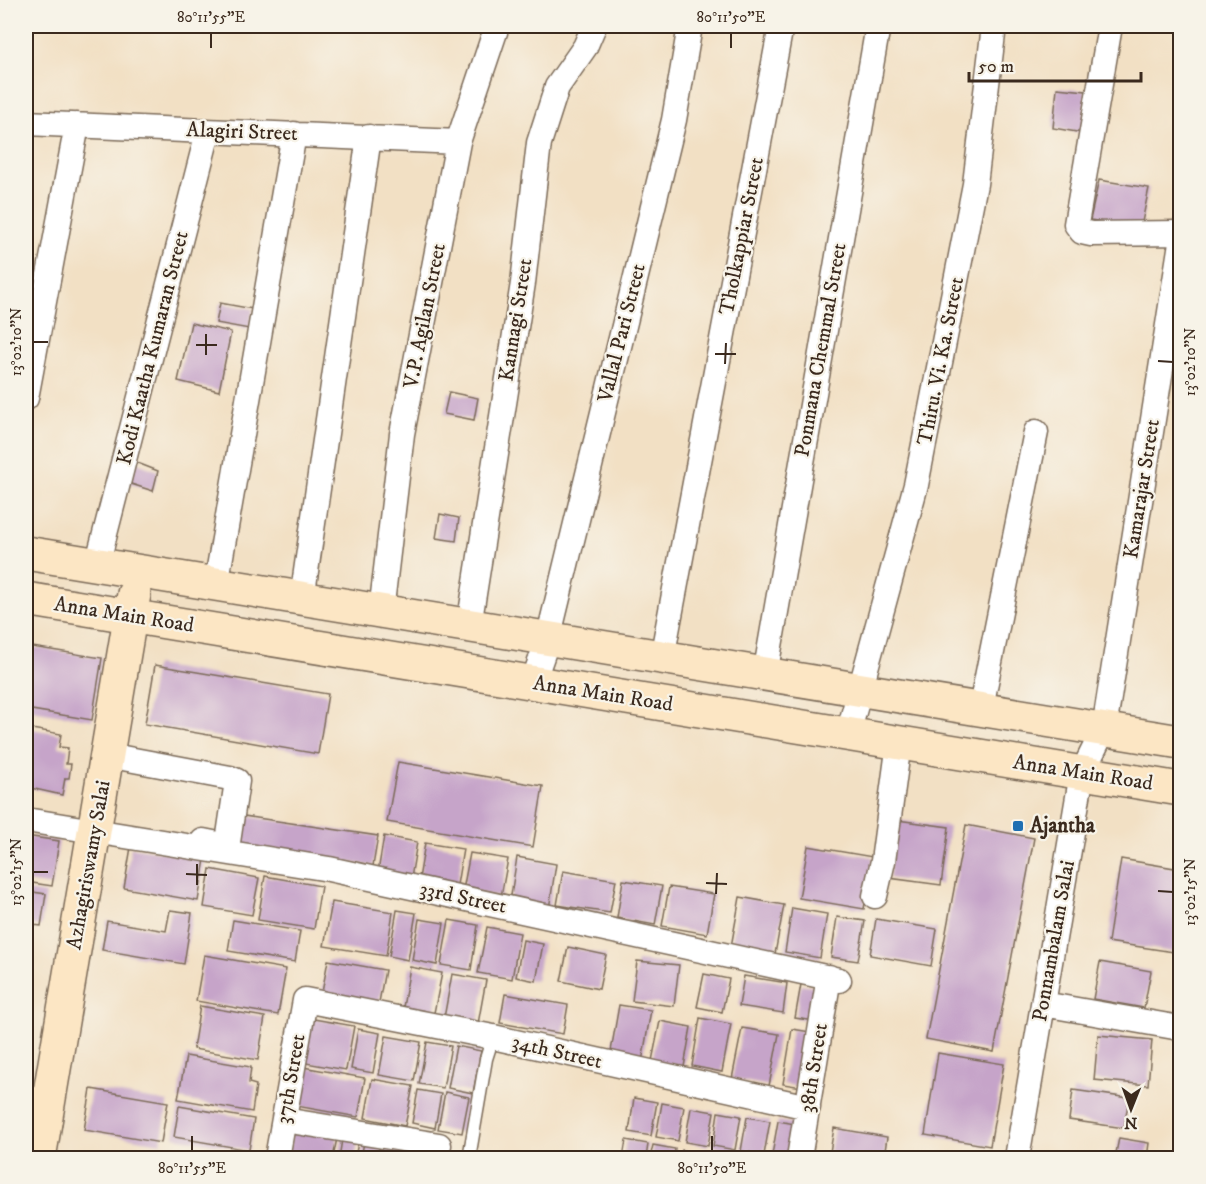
<svg xmlns="http://www.w3.org/2000/svg" width="1206" height="1184" viewBox="0 0 1206 1184" font-family="'IM FELL DW Pica',serif">
	<style>
		.building { fill: #c6a4c9 }
		.lines { fill: none; stroke-linecap: round; stroke-linejoin: round }
		.lane-casing { stroke: #7b6a58; stroke-width: 15 }
		.street-casing { stroke: #7b6a58; stroke-width: 27 }
		.secondary-casing { stroke: #7b6a58; stroke-width: 36 }
		.lane { stroke: #fff; stroke-width: 12 }
		.street { stroke: #fff; stroke-width: 24 }
		.secondary { stroke: #fce6c4; stroke-width: 33 }
		.ticks { fill: none; stroke: #3b2a1e; stroke-width: 2 }
		.poi-dot { fill: #1f6fb2; stroke: #f7f3e8; stroke-width: 2 }
		.labels { text-anchor: middle; dominant-baseline: central; stroke-width: 4.5; stroke-linejoin: round; paint-order: stroke }
		.street-label { font-size: 21px; fill: #3b2a1e; stroke: #f7f3e8 }
		.poi-label { font-size: 21px; font-weight: bold; fill: #3b2a1e; stroke: #f7f3e8; text-anchor: start }
		.neatline { fill: none; stroke: #3b2a1e; stroke-width: 2 }
		.ticks-label { font-size: 15px; text-anchor: middle; fill: #3b2a1e }
	</style>
	<rect width="100%" height="100%" fill="#f7f3e8"/>
	<filter id="ink" filterUnits="userSpaceOnUse"><feTurbulence type="fractalNoise" baseFrequency=".0167" numOctaves="2"/><feDisplacementMap in="SourceGraphic" scale="12" xChannelSelector="R" yChannelSelector="G"/><feConvolveMatrix kernelMatrix="1 2 1 2 8 2 1 2 1" color-interpolation-filters="sRGB"/></filter>
	<filter id="wash" filterUnits="userSpaceOnUse"><feTurbulence type="fractalNoise" baseFrequency=".008" numOctaves="4" result="noise"/><feDisplacementMap in="SourceGraphic" scale="24" xChannelSelector="R" yChannelSelector="G"/><feGaussianBlur stdDeviation="1.35" result="paint"/><feColorMatrix in="noise" values="0 0 0 0 0 0 0 0 0 0 0 0 0 0 0 0 0 1.4 0 .05"/><feComposite in="paint" operator="in"/></filter>
	<g filter="url(#wash)">
		<rect width="100%" height="100%" fill="#f2e0c4"/>
		<g id="blocks">
			<path class="building" d="M1057,88L1086,91L1083,133L1053,128Z
				M1099,180L1149,188L1141,227L1090,220Z
				M220,303L253,309L249,329L216,323Z
				M191,323L231,332L219,391L178,381Z
				M449,392L478,398L474,420L444,414Z
				M135,462L158,471L153,491L128,483Z
				M440,514L459,518L456,541L436,538Z
				M26,646L102,658L92,720L26,709Z
				M155,665L328,694L318,754L145,724Z
				M26,728L61,734L59,747L68,748L66,764H71L69,778H65L62,795L26,787Z
				M398,762L543,786L533,847L387,822Z
				M237,815L378,836L373,866L233,845Z
				M897,820L949,827L941,885L889,878Z
				M966,825L1034,838L994,1052L926,1039Z
				M26,836L59,841L52,886L26,882Z
				M384,836L417,842L411,878L378,872Z
				M425,843L463,849L456,891L418,885Z
				M808,846L873,857L864,909L799,898Z
				M131,847L205,859L198,901L124,888Z
				M470,853L508,859L501,897L463,890Z
				M517,857L556,864L549,909L510,902Z
				M1121,859L1180,869V953L1108,942Z
				M210,869L259,878L252,915L204,907Z
				M563,871L616,880L610,913L557,905Z
				M265,876L321,886L314,929L258,920Z
				M623,880L662,886L655,925L617,918Z
				M669,887L714,894L707,934L662,926Z
				M26,891L46,894L41,926L26,924Z
				M740,897L784,905L775,954L731,947Z
				M332,902L393,912L386,956L324,946Z
				M792,908L827,914L820,958L785,952Z
				M170,910L192,913L184,964L102,950L107,921L166,931Z
				M397,910L416,913L408,960L389,956Z
				M837,917L865,921L858,961L831,957Z
				M419,919L444,923L437,965L412,960Z
				M876,919L937,929L931,966L870,955Z
				M233,920L300,931L295,962L228,951Z
				M449,920L478,925L471,970L441,965Z
				M487,927L520,933L512,979L478,973Z
				M523,940L543,944L536,981L516,977Z
				M568,947L606,955L599,989L561,981Z
				M204,955L286,969L278,1015L196,1001Z
				M328,960L385,970L378,1008L321,998Z
				M637,961L679,965L674,1006L632,1001Z
				M1100,962L1151,971L1144,1008L1093,999Z
				M410,967L442,973L433,1018L402,1013Z
				M452,974L486,980L478,1024L444,1018Z
				M704,974L729,979L722,1012L697,1007Z
				M744,976L787,983L783,1013L739,1006Z
				M801,984L821,987L815,1021L795,1018Z
				M505,994L568,1005L563,1034L500,1023Z
				M619,1005L651,1010L642,1062L610,1057Z
				M200,1006L265,1017L258,1060L193,1049Z
				M308,1018L354,1026L346,1070L300,1062Z
				M700,1018L731,1024L722,1072L692,1066Z
				M660,1021L691,1027L684,1067L652,1061Z
				M742,1028L779,1034L769,1086L732,1079Z
				M358,1029L380,1033L373,1073L351,1069Z
				M792,1029L817,1033L808,1088L783,1084Z
				M1098,1035L1152,1040L1148,1085L1094,1080Z
				M386,1036L421,1042L414,1081L379,1075Z
				M427,1042L451,1046L443,1088L419,1084Z
				M456,1046L481,1051L473,1093L448,1088Z
				M938,1053L1004,1064L990,1146L925,1135Z
				M186,1056L251,1067L249,1083L256,1085L252,1112L178,1099Z
				M303,1067L365,1078L358,1117L296,1106Z
				M372,1079L413,1086L405,1126L365,1118Z
				M91,1089L168,1102L161,1143L84,1130Z
				M418,1090L441,1094L435,1128L412,1123Z
				M1073,1090L1129,1098L1124,1128L1069,1120Z
				M445,1092L469,1097L462,1133L438,1129Z
				M634,1098L657,1102L651,1136L629,1132Z
				M662,1103L684,1107L678,1141L656,1137Z
				M179,1106L254,1119L249,1150L174,1137Z
				M691,1108L714,1112L708,1146L685,1142Z
				M718,1112L741,1116L735,1150L713,1146Z
				M747,1117L770,1121L764,1155L741,1151Z
				M778,1121L801,1125L790,1158L772,1155Z
				M293,1125L338,1133L333,1158H287Z
				M834,1128L887,1137L884,1158H829Z
				M343,1134L359,1137L355,1158H339Z
				M1119,1138L1149,1143L1147,1158H1115Z
				M626,1140L648,1144L646,1158H623Z
				M364,1142L380,1145L377,1158H361Z
				M381,1142L407,1147L405,1158H378Z
				M653,1145L675,1149L674,1158H650Z
				M682,1150L705,1154L704,1158H681Z"/>
		</g>
	</g>
	<g filter="url(#ink)">
		<use href="#blocks" fill-opacity="0" stroke="#7b6a58" stroke-width="1.5"/>
		<g class="lines">
			<defs>
				<path id="lane" d="M469,1158L486,1059L493,1037"/>
				<path id="street" d="M1110,26L1076,224L1082,232L1091,234L1180,233
					M26,123L458,142
					M26,398L77,125
					M97,565L208,132
					M216,585L294,134
					M302,599L369,137
					M381,612L402,434L458,142L497,26
					M469,626L523,283L539,143L557,87L585,47L594,26
					M662,658L781,26
					M765,675L878,26
					M533,682L548,639L674,120L690,26
					M981,707L1036,432
					M848,734L916,485L975,184L994,26
					M107,755L230,778L237,781L228,842L218,844L203,841
					M26,820L329,869L839,980
					M875,896L883,861L899,743
					M1043,1004L1180,1028
					M284,1120L439,1145
					M277,1158L305,1000L493,1037L808,1107
					M799,1158L829,977
					M1017,1158L1082,773L1104,729L1180,249"/>
				<path id="secondary" d="M26,553L1180,742
					M26,599L1180,789
					M39,1158L134,594"/>
			</defs>
			<use href="#lane" class="lane-casing"/>
			<use href="#street" class="street-casing"/>
			<use href="#secondary" class="secondary-casing"/>
			<use href="#lane" class="lane"/>
			<use href="#street" class="street"/>
			<use href="#secondary" class="secondary"/>
		</g>
	</g>
	<path class="ticks" d="M211,48V33M731,48V33M33,342H48M196,345H217M715,354H736M206,355V334M1158,361L1173,362M725,364L726,343M33,872H48M186,874L207,875M706,883L727,884M197,885V864M1158,891L1173,892M716,894L717,873M192,1151V1136M712,1151V1136"/>
	<rect class="poi-dot" x="1012" y="820" width="12" height="12" rx="3"/>
	<g class="labels">
		<g class="street-label">
			<text transform="translate(242 132) rotate(2)">Alagiri Street</text>
			<text transform="translate(742 236) rotate(-79)">Tholkappiar Street</text>
			<text transform="translate(425 316) rotate(-79)">V.P. Agilan Street</text>
			<text transform="translate(516 320) rotate(-81)">Kannagi Street</text>
			<text transform="translate(622 333) rotate(-76)">Vallal Pari Street</text>
			<text transform="translate(153 348) rotate(-76)">Kodi Kaatha Kumaran Street</text>
			<text transform="translate(821 350) rotate(-80)">Ponmana Chemmal Street</text>
			<text transform="translate(941 361) rotate(-79)">Thiru. Vi. Ka. Street</text>
			<text transform="translate(1142 489) rotate(-81)">Kamarajar Street</text>
			<text transform="translate(124 615) rotate(9)">Anna Main Road</text>
			<text transform="translate(603 694) rotate(9)">Anna Main Road</text>
			<text transform="translate(1083 773) rotate(9)">Anna Main Road</text>
			<text transform="translate(89 865) rotate(-80)">Azhagiriswamy Salai</text>
			<text transform="translate(463 898) rotate(12)">33rd Street</text>
			<text transform="translate(1054 941) rotate(-80)">Ponnambalam Salai</text>
			<text transform="translate(557 1052) rotate(13)">34th Street</text>
			<text transform="translate(814 1068) rotate(-81)">38th Street</text>
			<text transform="translate(291 1079) rotate(-80)">37th Street</text>
		</g>
		<g class="poi-label">
			<text x="1030" y="826">Ajantha</text>
		</g>
	</g>
	<rect width="1206" height="1184" fill="none" stroke="#f7f3e8" stroke-width="66"/>
	<g transform="translate(1131 1109) rotate(181)" stroke="#f7f3e8" stroke-width="4.5" paint-order="stroke">
	<path d="M0-4.5L10 22L0 15L-10 22Z" fill="#3b2a1e"/>
	<text y="-9" font-size="16" font-weight="bold" text-anchor="middle" fill="#3b2a1e">N</text>
	</g>
	<path d="M969 72v9h172v-9" fill="none" stroke="#3b2a1e" stroke-width="3"/>
	<text x="978" y="72" font-size="18" fill="#3b2a1e" stroke="#f7f3e8" stroke-width="4.5" paint-order="stroke">50 m</text>
	<rect x="33" y="33" width="1140" height="1118" class="neatline"/>
	<g class="ticks-label">
		<text x="211" y="22">80°11'55"E</text>
		<text x="731" y="22">80°11'50"E</text>
		<text transform="translate(16 342) rotate(-90)" y="5">13°02'10"N</text>
		<text transform="translate(1190 362) rotate(-90)" y="5">13°02'10"N</text>
		<text transform="translate(16 872) rotate(-90)" y="5">13°02'15"N</text>
		<text transform="translate(1190 892) rotate(-90)" y="5">13°02'15"N</text>
		<text x="192" y="1173">80°11'55"E</text>
		<text x="712" y="1173">80°11'50"E</text>
	</g>
</svg>
